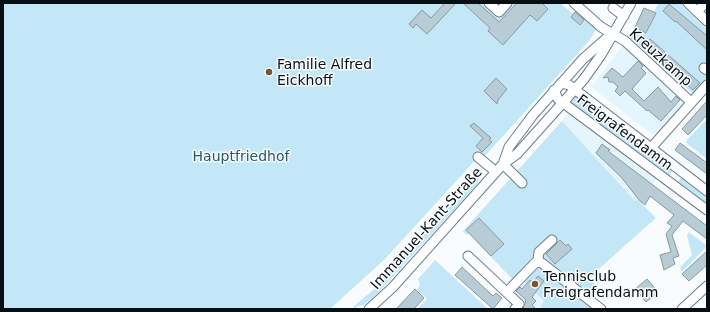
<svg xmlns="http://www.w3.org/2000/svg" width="710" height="312" viewBox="0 0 710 312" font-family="'DejaVu Sans',sans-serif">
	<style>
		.built { fill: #e4f5fd }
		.green { fill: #c4e7f8 }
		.building { fill: #b8ccd6; stroke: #869aa3 }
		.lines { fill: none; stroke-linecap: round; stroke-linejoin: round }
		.minor-casing { stroke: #6c7f88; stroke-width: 11 }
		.minor { stroke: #fff; stroke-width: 9 }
		.poi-dot { fill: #76562c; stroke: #f8fcfe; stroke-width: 1.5 }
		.labels { text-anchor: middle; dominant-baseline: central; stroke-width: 3; stroke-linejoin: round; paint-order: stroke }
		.street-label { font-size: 14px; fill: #080f12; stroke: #f8fcfe }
		.poi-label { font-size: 14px; fill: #080f12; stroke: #f8fcfe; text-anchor: start }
		.park-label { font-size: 14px; fill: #27586c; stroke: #f8fcfe }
	</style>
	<rect width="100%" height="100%" fill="#f8fcfe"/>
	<path class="built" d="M623,45L683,100V105L656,134H652L591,87Z
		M567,116H571L656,179L640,201L637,199L635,201L562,121Z
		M522,280L544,301L540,306L544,309H503L510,302L505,297Z"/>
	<path class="green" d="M3,3H560L573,14L576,11L597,28L589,41L483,158L479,156L385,259L330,309H3Z
		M658,3H685L682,6L707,29V78L693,94L630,38L635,27L647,33L656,13H654Z
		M574,97H577L671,168L672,171L670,175H666L572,105L571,102Z
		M707,119V159L685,142Z
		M562,121L635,201L637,199L656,218L592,275L593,276L590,279L595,284L583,296L598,309H544L540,306L544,301L522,280L517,284L469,234L467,235L463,231Z
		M481,175L477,184L463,200L378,293L363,306L362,305L354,308L353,307L373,290L474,179Z
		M681,178H685L707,194V206L679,185L678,181Z
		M689,232L707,246L682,272L680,267L692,255L687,236Z
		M435,260L488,309H417L427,299L417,289L420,285L418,279Z"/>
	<path class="building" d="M445,3H456L427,34L416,24L413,28L409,24L422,10L431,18Z
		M463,3H478L499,22L517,3H542L548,9L537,21L530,15L503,45L488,31L490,28Z
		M669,4L707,36V50L676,21L675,22L663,11Z
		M644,8L656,13L646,33L635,27Z
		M575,12L584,20L580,25L571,17Z
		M650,39L700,83L693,90L644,46Z
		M638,61L643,66L641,68L646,73L632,89L644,101L658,87L671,102L676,96L680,100L661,121L648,110L647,111L625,91L620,96L615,91L618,87L613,82H609L608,77L603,78L612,68L623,77Z
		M496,78L507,89L498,100L497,104L484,91Z
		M707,101V115L688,135L682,129Z
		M474,123L491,138L489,140L492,142L482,152L476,146L483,138L470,126Z
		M680,143L707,163V174L675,150Z
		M602,144L610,150L608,151L707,226V239L683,221L672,235L679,256L673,258L675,264L664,270L660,255L671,252L666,234L672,226L667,223L674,215L650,196L645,205L640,201L621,177L596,153Z
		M479,218L504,244L491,256L466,230Z
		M560,240L566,246L568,244L572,249L555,264L546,254Z
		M707,251V265L689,281L682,274Z
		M462,267L493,296L496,293L502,298L493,309L455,275Z
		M538,276L544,281L532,297L536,301L532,305L536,309H523L526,300L516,291L520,287L522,289L530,280L533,282Z
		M647,279L658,292L646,302L635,289Z
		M415,289L424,298L414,309H396Z"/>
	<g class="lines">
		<defs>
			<path id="minor" d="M489,3L499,12L507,3
				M574,3L601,27L625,41L691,102
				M688,3L707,21
				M613,8L624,16
				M697,12L705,3
				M704,68L707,70
				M561,83L569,85L707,191
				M554,90L558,99L707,210
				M651,148L707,85
				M478,157L496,172
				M503,164L509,147L533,115L583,59L608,37
				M503,164L522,183
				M468,256L519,304L515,309
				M538,260L539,252L552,240
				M507,292L538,260L601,309
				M369,309L393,287L503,164L517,154L584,79L601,55L631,3
				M682,309L707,286"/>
		</defs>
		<use href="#minor" class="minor-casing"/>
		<use href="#minor" class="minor"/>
	</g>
	<g class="poi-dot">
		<circle cx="269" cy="72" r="4"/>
		<circle cx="535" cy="284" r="4"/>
	</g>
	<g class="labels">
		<g class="street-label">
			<text transform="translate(661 57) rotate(42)">Kreuzkamp</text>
			<text transform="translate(625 132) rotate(37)">Freigrafendamm</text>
			<text transform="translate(426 228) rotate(-48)">Immanuel-Kant-Straße</text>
		</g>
		<g class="poi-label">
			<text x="277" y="64">Familie Alfred<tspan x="277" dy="16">Eickhoff</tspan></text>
			<text x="543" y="276">Tennisclub<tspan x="543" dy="16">Freigrafendamm</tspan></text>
		</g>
		<g class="park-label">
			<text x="241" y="156">Hauptfriedhof</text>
		</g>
	</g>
	<rect width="710" height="312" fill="none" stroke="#080f12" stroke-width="8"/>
</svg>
